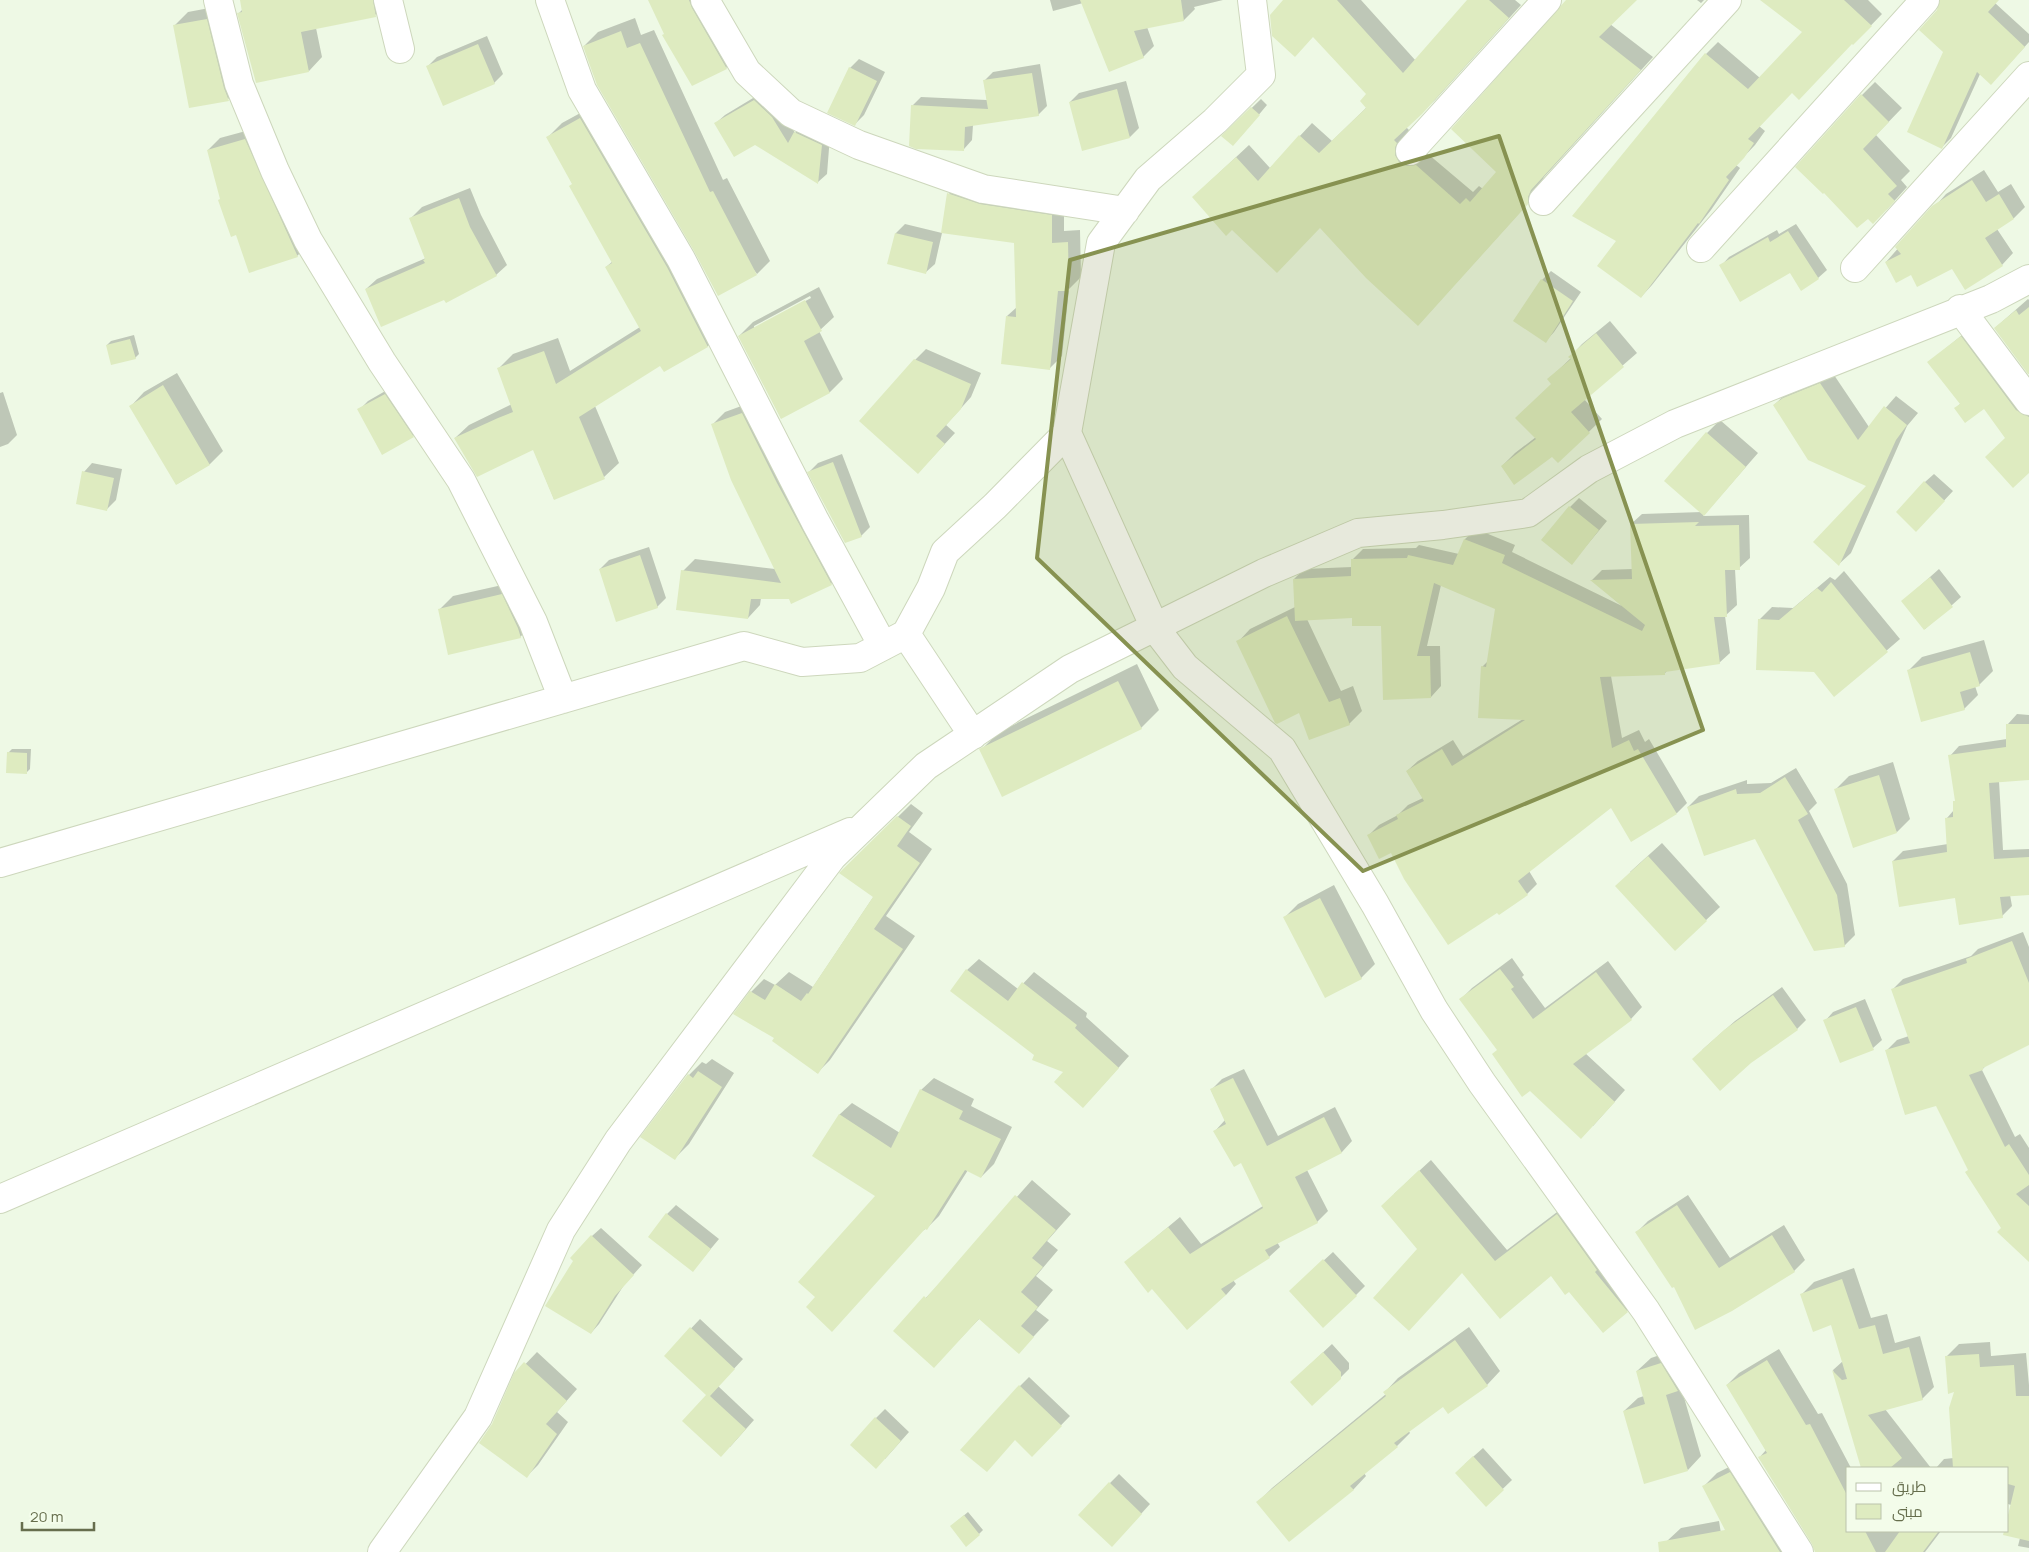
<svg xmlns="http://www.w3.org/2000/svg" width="2029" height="1552" viewBox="0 0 2029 1552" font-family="Manrope,Cairo,sans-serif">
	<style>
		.shadow { fill: #0003; fill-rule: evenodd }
		.building { fill: #deebc0 }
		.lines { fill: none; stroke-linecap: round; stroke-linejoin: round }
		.minor-casing { stroke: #cdd7bc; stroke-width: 30 }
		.minor { stroke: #fff; stroke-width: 28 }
		.marked { fill: #879251; fill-opacity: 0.2; stroke: #879251; stroke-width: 4; stroke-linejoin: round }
	</style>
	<rect width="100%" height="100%" fill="#eef9e5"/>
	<path class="shadow" d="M241,0H389V2L375,15L316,28L322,57L309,71L239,13L243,9Z
		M649,0H715L744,50L726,68L693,84Z
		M1050,0H1223L1194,7L1195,9L1184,20L1147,27L1154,46L1143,57L1083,3L1053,11Z
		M1285,0H1361L1416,61L1469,0H1515L1521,5L1435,100L1406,127L1409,130L1407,135L1420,154H1428L1473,192L1479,186L1483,189L1498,172L1568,0H1635L1610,24L1653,57L1544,177L1540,184V190L1418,325L1320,226L1206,185L1249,145L1270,168L1312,123L1332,141L1367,107L1368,94Z
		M1697,0H1704L1701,3Z
		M1762,0H1868L1882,14L1853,44L1852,42L1792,91L1759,126L1765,131L1755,145L1736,165L1740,168L1711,210L1652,285L1641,297L1618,241L1574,215L1706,54L1718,42L1760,78L1803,32Z
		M1944,0H1998L1995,3L2029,34V42L1999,75L1980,74L1951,138L1942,147L1945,51L1938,11Z
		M220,6L242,86L228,99L174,26L188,12Z
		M635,18L641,35L654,30L723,180L727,178L770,261L757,274L584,46L598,32Z
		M487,36L503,74L494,83L428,66L437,57Z
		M859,59L885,72L864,115L855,124L850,68Z
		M1040,64L1047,106L1038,115L973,125L972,140L964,149L912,106L921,97L987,100L984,81L993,72Z
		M1126,81L1139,128L1130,137L1070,102L1079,93Z
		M1875,82L1902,108L1876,135L1910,171L1901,180L1907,187L1887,209L1868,217L1857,227L1862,95Z
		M763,92L781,108L795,133L804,124L830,136L827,174L818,182L755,144L716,123L725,115Z
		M1261,99L1267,105L1241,136H1223Z
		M595,105L722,332L708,346L664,370L661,364L595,406L619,463L604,477L554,499L533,448L455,438L469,425L512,404L498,369L513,354L558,338L570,371L640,327L606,267L613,261L548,137L562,123Z
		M257,128L309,244L297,256L237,234L221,198L208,150L220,138Z
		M1984,170L1998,192L2011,184L2025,207L2014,218L1997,229L2013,253L2002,265L1952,268L1911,274L1886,262L1946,194Z
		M961,181L1064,203V231L1080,230L1081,277L1069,289L1062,356L1049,369L1007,316L1017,307L1015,242L949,194Z
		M470,188L481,215L507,265L496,275L445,299L366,289L377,279L426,258L411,218L422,207Z
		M905,224L942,233L935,264L926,272L889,263L896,233Z
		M1796,224L1827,270L1818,278L1791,272L1721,266L1729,257L1777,230L1779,234Z
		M1551,271L1581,292L1554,332L1546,341L1542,280Z
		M819,287L834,317L819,331L843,379L830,392L781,418L739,336L753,322ZM810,296L811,298L754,329V326Z
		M2028,299L2029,300V372L1995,328Z
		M1610,321L1637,353L1584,399L1602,419L1558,462L1552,455L1502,466L1515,453L1536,437L1553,383L1549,379L1571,358L1570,357L1582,344Z
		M1972,327L2029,402V471L1984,407L1956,408L1961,403L1929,362Z
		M134,335L139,354L135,358L107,345L111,341Z
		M926,349L981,373L971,397L946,425L955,433L929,461L915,360Z
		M1832,372L1869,427L1896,396L1918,413L1907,426L1851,553L1839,564L1868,485L1774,405L1786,394Z
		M177,373L223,451L210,464L177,484L131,406L144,392Z
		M394,386L422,427L413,436L359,410L368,401Z
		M3,392L17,435L8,444L0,447V393Z
		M755,401L843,571L831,584L789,598H761L760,605L748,618L683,571L695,559L775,569L712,425L725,412Z
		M1720,420L1758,453L1703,516L1749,515L1750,558L1739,568L1735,569L1737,605L1725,616L1730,653L1719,663L1668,670L1664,674L1611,676L1622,738L1639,730L1645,742L1649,739L1687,803L1677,813L1611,807L1529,871L1537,884L1527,894L1392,852L1368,836L1379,825L1398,815L1408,805L1423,798L1407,771L1418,761L1453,740L1463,756L1523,719L1482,667L1488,661L1496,608L1441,585L1427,646H1440L1441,686L1431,697L1383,624L1353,617L1307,619L1341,691L1353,686L1362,711L1349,724L1300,712L1238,642L1250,629L1295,607L1294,579L1304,569L1352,567V560L1363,549L1416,548L1419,545L1459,554L1465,539L1476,529L1515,545L1512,552L1622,606L1592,580L1602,570L1633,569L1631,524L1642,514L1702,512L1707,433Z
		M842,454L870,527L861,536L809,472L818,463Z
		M92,463L122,469L116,500L107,509L84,472Z
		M1934,474L1953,491L1925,521V482Z
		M1579,498L1607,521L1572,563L1570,507Z
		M649,547L666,598L657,607L600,569L609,560Z
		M1939,569L1961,597L1925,629L1903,601Z
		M1844,571L1900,639L1835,695L1815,671L1759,620L1772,607L1793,608L1830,577L1835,580Z
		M515,582L534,624L520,637L439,610L453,596Z
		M1984,640L1993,671L1979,685L1975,686L1978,695L1964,709L1908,671L1922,657Z
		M1137,664L1159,710L1141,728L981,750L999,732Z
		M2017,714L2029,715V779L1999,781L2003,850L2029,849V894L2010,895L2012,906L2002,916L1956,897L1893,861L1903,851L1948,844L1947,818L1954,810V802L1956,800L1950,756L1959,746L2007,739L2008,724Z
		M12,749H31L30,769L26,773L8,753Z
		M1893,762L1910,819L1897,832L1836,789L1849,776Z
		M1796,768L1817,803L1809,811L1847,884L1855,935L1844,946L1755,837L1688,807L1699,796L1747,780V784L1771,783Z
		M911,804L923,813L909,832L932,849L886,916L915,936L830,1060L817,1073L776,1038L751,992L764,979L775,985L789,972L813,987L874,896L841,873Z
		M1662,843L1720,907L1675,949L1630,872Z
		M1334,885L1375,964L1361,978L1285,917L1298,904Z
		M2023,932L2029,947V1044L1988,1063L1982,1070L2015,1137L2020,1134L2029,1148V1260L2002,1228L1969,1170L1936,1104L1887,1050L1897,1040L1909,1036L1893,989L1903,979L1971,956L1978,949Z
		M1512,958L1524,975L1522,977L1545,1008L1608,961L1642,1007L1631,1019L1585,1053L1625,1090L1593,1126L1498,1049L1461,999L1472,988Z
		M979,959L1018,989L1034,972L1087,1013L1086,1017L1129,1056L1094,1095L1065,1072L1036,1055L952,991L967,970Z
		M1782,987L1806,1020L1797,1029L1702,1050L1735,1021Z
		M1865,999L1882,1040L1873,1048L1825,1021L1833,1012Z
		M712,1059L734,1073L689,1144L675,1158L689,1075L702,1062L706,1064Z
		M1244,1069L1278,1136L1335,1107L1352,1141L1342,1152L1307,1170L1328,1211L1317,1222L1277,1242L1280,1247L1269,1257L1233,1280L1236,1284L1226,1295L1152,1288L1126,1262L1180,1217L1201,1244L1263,1206L1241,1161L1215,1131L1225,1120L1211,1090L1222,1079Z
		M934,1078L974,1099L971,1106L1012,1127L994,1164L981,1177L968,1170L939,1216L927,1228L816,1297L877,1196L839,1115L852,1103L900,1133L921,1090Z
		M1431,1160L1507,1250L1569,1203L1638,1300L1627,1311L1569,1290L1551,1274L1462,1272L1419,1249L1394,1194Z
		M1032,1180L1071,1214L1047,1241L1058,1250L1036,1276L1053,1290L1036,1310L1049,1320L1019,1352L980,1318L934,1366L895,1330L942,1281Z
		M1688,1195L1730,1258L1784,1225L1805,1260L1794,1271L1674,1285L1637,1232L1648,1221Z
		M676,1205L719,1239L693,1270L667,1214Z
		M601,1228L642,1265L624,1285L599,1324L591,1333L592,1236Z
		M1333,1252L1365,1286L1356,1295L1299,1283Z
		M1854,1268L1871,1318L1887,1314L1895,1343L1920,1336L1934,1387L1922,1399L1885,1409L1931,1468H1862L1833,1370L1843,1361L1832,1324L1802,1294L1814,1282Z
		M700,1319L743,1359L718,1386L754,1420L730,1447L708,1395L665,1356Z
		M1469,1327L1500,1371L1487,1385L1444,1405L1408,1430L1410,1433L1397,1446L1364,1473L1366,1476L1353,1490L1258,1502L1272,1488L1386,1394L1385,1392L1398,1378Z
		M1990,1342L1991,1356L2026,1353L2029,1385V1548L2018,1546L2020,1538L2005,1534V1531H2008L2011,1505L2008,1504V1468H1936L1944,1459L1954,1458L1955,1390L1947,1356L1959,1344Z
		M1332,1344L1349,1363V1369L1340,1378L1301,1373Z
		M1779,1349L1818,1414L1822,1413L1851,1468H1848V1531H1941L1925,1552H1827L1759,1458L1766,1450L1727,1385L1739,1373Z
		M1675,1350L1681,1387L1701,1456L1688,1470L1624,1411L1638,1398L1644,1396L1637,1371L1651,1358Z
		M537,1352L577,1389L557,1412L568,1422L538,1465L527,1476L493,1424L516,1374Z
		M1029,1377L1070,1416L1032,1455L1015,1439L1020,1386Z
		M885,1409L909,1432L885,1459L876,1418Z
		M1483,1448L1512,1480L1486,1505L1465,1464Z
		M1743,1460L1804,1552H1737L1704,1486L1717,1473Z
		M1119,1474L1150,1504L1121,1536L1110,1483Z
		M968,1512L983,1530L979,1534L955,1523Z
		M1719,1521L1724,1552H1669L1667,1541L1681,1528Z"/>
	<path class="building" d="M240,0H373L376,17L301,32L309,72L256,83L237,13L242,12Z
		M648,0H689L692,8L727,69L692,86L662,35L664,34Z
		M1080,0H1181L1184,21L1134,31L1144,58L1109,72Z
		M1283,0H1337L1403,73L1467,0H1489L1509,18L1422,114L1394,140L1397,143L1395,148V155L1399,162L1407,166L1416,165L1460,204L1466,198L1470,202L1496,172L1451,129L1566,0H1637L1599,37L1641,70L1531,190L1528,197V204L1418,326L1366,278L1320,228L1277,273L1232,230L1226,236L1192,197L1236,157L1258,181L1299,135L1319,153L1366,108L1360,101L1366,94L1313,37L1295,57L1272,36L1270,15Z
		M1760,0H1844L1872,26L1853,45L1852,44L1799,100L1792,93L1748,139L1754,143L1744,158L1726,177L1729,180L1699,224L1698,223L1641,298L1597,266L1616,241L1572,216L1705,53L1748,89L1802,32Z
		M1940,0H1999L1988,12L2025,47L1991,85L1977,72L1942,149L1907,132L1943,52L1919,30L1937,10Z
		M207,19L224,88L229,101L189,108L173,25Z
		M621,31L627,48L640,43L710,192L713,191L757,275L718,296L694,251L597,85L589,63L583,46Z
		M478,44L495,84L443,106L426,66Z
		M849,67L877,81L855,126L827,113Z
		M1032,73L1039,116L965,127L964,151L916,149L909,146L911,105L988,109L983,80Z
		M1117,89L1130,138L1082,151L1069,102Z
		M1861,94L1889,122L1863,149L1897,186L1888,194L1895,201L1873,224L1868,219L1857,228L1824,193L1823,194L1795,167Z
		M754,100L772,117L788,143L794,132L822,145L818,184L755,145L734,157L714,123Z
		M1251,107L1260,115L1233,146L1221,136Z
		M580,118L667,267L708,347L664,372L660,366L579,417L605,479L554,500L533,450L477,477L454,438L498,418L513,412L497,368L544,351L556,384L641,331L605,267L612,263L569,186L572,184L546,137Z
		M245,139L298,257L249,273L236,235L231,237L218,200L220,199L207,150Z
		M1972,180L1986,202L1999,194L2014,219L1985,238L2003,266L1965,290L1952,269L1917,287L1911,275L1896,283L1885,262L1901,254L1895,247L1932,206Z
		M947,193L980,204L1052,215V243L1068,242L1069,291H1058L1050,370L1001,364L1006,316L1016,317L1014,243L941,233Z
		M459,198L470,227L497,276L446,303L444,300L381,327L365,289L425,263L423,260L425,259L409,218Z
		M1788,231L1819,279L1801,291L1790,273L1740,302L1719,265L1768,237L1770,242Z
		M895,233L933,242L926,274L887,264Z
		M1541,279L1573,301L1546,343L1513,321Z
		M805,300L822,331L804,341L830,393L781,419L738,336Z
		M2029,307V374H2028L1994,328L2016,310L2019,315Z
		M1596,333L1624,367L1571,412L1590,433L1558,463L1552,457L1514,485L1501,466L1536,439L1515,418L1551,384L1547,379L1571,359L1568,357Z
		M1961,336L2016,410L2029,417V473L2013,488L1985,457L2005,438L1984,409L1965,423L1954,408L1960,404L1927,362Z
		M130,339L136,359L111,365L106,345Z
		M914,359L971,384L961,409L936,436L945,444L918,474L859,421Z
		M1820,383L1858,440L1884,406L1907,425L1896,440L1839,566L1813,542L1866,486L1808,460L1773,405L1783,398Z
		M163,385L210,465L176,485L129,406Z
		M385,394L414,437L382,455L357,409Z
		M742,413L777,483L832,585L791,604L789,599H751L748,619L676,610L681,570L781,583L731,480L711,424Z
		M1706,432L1746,467L1704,516L1664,481Z
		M833,462L862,537L845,543L807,472Z
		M82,471L114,478L107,511L76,504Z
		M1924,481L1945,501L1916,532L1896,512Z
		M1569,506L1599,530L1572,565L1541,540Z
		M1699,522L1695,526L1739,525L1740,570H1725L1727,617H1714L1720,664L1665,672V675L1600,677L1612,748L1629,740L1634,751L1638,749L1677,814L1631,842L1611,808L1518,881L1528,895L1499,915L1497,913L1448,945L1404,879L1391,853L1379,859L1367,835L1398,819L1396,815L1424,801L1406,771L1442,749L1452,766L1525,720L1478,718L1481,666L1486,667L1495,609L1434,583L1417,656H1430L1431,698L1383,700L1381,626H1352V618L1295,621L1293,579L1351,576V559L1407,558L1408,555L1453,565L1464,539L1505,555L1502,563L1642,631L1645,625L1590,580L1632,579L1630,524Z
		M640,555L658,608L616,622L599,569Z
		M1930,577L1953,607L1924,630L1901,601Z
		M1831,582L1888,652L1834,697L1814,672L1756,670L1758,619L1779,620L1817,588L1822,592Z
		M502,594L518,628L521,638L448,655L438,609Z
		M1287,616L1329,702L1340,698L1350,725L1309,740L1299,713L1277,724L1275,723L1236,641Z
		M1970,652L1980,686L1960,692L1965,710L1921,722L1907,670Z
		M1118,681L1142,729L1002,797L979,749Z
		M2006,724H2029V780L1989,783L1994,859L2029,857V895L2000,897L2003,918L1959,925L1955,898L1899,907L1892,861L1947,852L1945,818L1953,817V801H1955L1948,755L2006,747Z
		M7,752L27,753V774L6,773Z
		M1879,775L1897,833L1853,848L1834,789Z
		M1785,777L1808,814L1798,820L1837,895L1845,947L1814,951L1755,839L1704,856L1687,807L1736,789L1737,794L1760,793Z
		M897,816L911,826L897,846L920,863L874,929L903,949L818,1074L772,1041L774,1038L733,1014L750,991L765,1000L775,984L801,1001L807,993L808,994L873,897L839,873Z
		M1648,856L1707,921L1675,951L1615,886Z
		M1320,898L1362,979L1325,998L1283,917Z
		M2012,941L2029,983V1045L1983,1068V1070L1969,1075L2005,1147L2009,1144L2029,1175V1185L2016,1194L2029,1206V1262L1997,1232L2001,1228L1965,1172L1968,1170L1936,1106L1905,1115L1885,1050L1910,1043L1891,989L1967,963L1966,959Z
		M966,969L1008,1001L1022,982L1077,1025L1075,1028L1119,1068L1083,1108L1054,1082L1063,1072L1032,1060L1034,1055L950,991Z
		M1500,969L1514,987L1511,989L1533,1019L1596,972L1632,1020L1573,1064L1615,1102L1581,1139L1530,1091L1522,1097L1492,1054L1497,1050L1459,999Z
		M1773,995L1798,1030L1751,1063L1720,1091L1692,1059L1724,1030Z
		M1856,1007L1874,1050L1840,1063L1823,1020Z
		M698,1071L722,1087L675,1160L640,1137L688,1074L693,1078Z
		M1233,1078L1267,1146L1324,1117L1342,1153L1295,1177L1318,1223L1265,1250L1270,1258L1221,1289L1226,1295L1187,1330L1152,1289L1148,1293L1124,1262L1168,1227L1190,1254L1263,1208L1241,1163L1234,1167L1213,1131L1226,1124L1210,1089Z
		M920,1089L963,1111L959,1119L1001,1139L981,1178L965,1170L927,1230L925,1229L832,1332L806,1307L815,1297L798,1282L875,1196L812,1156L839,1114L891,1148Z
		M1419,1170L1495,1261L1557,1214L1597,1270L1595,1272L1628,1312L1603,1333L1569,1292L1565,1295L1551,1276L1500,1319L1462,1273L1409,1331L1373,1298L1417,1249L1381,1206Z
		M1015,1195L1056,1230L1032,1258L1043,1267L1021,1292L1038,1307L1021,1326L1034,1337L1019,1354L979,1319L934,1368L893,1331L924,1296L926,1298Z
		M1677,1205L1719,1268L1772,1235L1795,1272L1732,1311L1695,1330L1674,1287L1672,1288L1635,1232Z
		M666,1213L711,1249L693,1272L648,1237Z
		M591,1235L634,1275L615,1296L591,1334L545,1306L573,1261L570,1258Z
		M1323,1259L1357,1296L1323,1328L1289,1291Z
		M1842,1279L1859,1329L1875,1325L1883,1354L1909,1347L1923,1400L1868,1415L1902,1458L1890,1468H1861L1832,1370L1842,1380L1847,1379L1831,1325L1813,1332L1800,1294Z
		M690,1327L735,1369L710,1396L746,1429L721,1457L682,1421L706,1395L664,1356Z
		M1455,1340L1488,1386L1448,1414L1443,1407L1394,1443L1398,1447L1350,1486L1354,1490L1289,1542L1256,1502L1386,1396L1383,1392Z
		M1323,1352L1341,1372V1379L1312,1406L1290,1382Z
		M1979,1354L1980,1367L2014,1365L2016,1396H2029V1541L2003,1535L2004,1531H2008V1515L2015,1486L2008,1484V1468H1953L1949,1408L1954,1392L1948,1394L1945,1356Z
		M1767,1360L1806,1425L1810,1424L1848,1497V1531H1865L1876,1552H1815L1812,1544L1758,1457L1767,1453L1726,1385Z
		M524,1362L567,1401L546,1424L557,1434L527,1478L479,1443L492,1424L514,1373Z
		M1661,1363L1678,1391L1666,1395L1688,1471L1644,1484L1623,1411L1645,1404L1636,1371Z
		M1019,1385L1062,1426L1032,1457L1015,1440L987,1472L960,1450Z
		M875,1417L901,1441L876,1469L850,1445Z
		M1473,1456L1504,1490L1486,1507L1455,1473Z
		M1730,1472L1780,1552H1659L1658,1542L1725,1530L1702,1486Z
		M1109,1482L1142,1514L1112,1547L1078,1515Z
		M964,1515L980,1535L966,1547L950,1526Z
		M1900,1531H1939L1923,1552H1885Z"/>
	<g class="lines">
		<defs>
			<path id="minor" d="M218,0L239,84L275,171L308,240L382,362L461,480L533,622L563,699
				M388,0L400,49
				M550,0L582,90L681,259L815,521L883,646
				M705,0L747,72L791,113L859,145L983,189L1125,211
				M1252,0L1261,75L1215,121L1148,179L1101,243L1067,433L1155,628L1185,667L1282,749L1375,904L1434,1010L1482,1083L1646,1311L1799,1552
				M1410,151L1547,0
				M1543,201L1727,0
				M1701,248L1925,0
				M1855,268L2029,76
				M1960,309L2029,401
				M906,634L973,735
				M0,863L744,646L802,662L860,658L906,634L931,588L945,552L995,506L1067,433
				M0,1199L850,832
				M382,1552L478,1417L561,1230L618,1141L832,857L926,766L1070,669L1264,573L1358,533L1443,525L1528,513L1589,469L1675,424L1991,299L2029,279"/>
		</defs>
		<use href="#minor" class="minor-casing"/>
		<use href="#minor" class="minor"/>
	</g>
	<path class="marked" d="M1499,136L1703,730L1363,871L1037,558L1070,260Z"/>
	<rect x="1846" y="1467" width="162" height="65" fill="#f3fcea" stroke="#bbc3ab"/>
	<rect x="1856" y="1483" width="25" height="8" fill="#ffffff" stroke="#bbc3ab"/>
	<text x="1892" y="1492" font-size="15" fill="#666e4d">طريق</text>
	<rect x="1856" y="1504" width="25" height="15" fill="#deebc0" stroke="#bbc3ab"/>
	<text x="1892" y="1517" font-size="15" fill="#666e4d">مبنى</text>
	<path d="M22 1522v8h72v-8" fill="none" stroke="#666e4d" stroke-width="2.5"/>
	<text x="30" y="1522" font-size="15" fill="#666e4d" stroke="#f3fcea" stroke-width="4" paint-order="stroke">20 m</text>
</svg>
